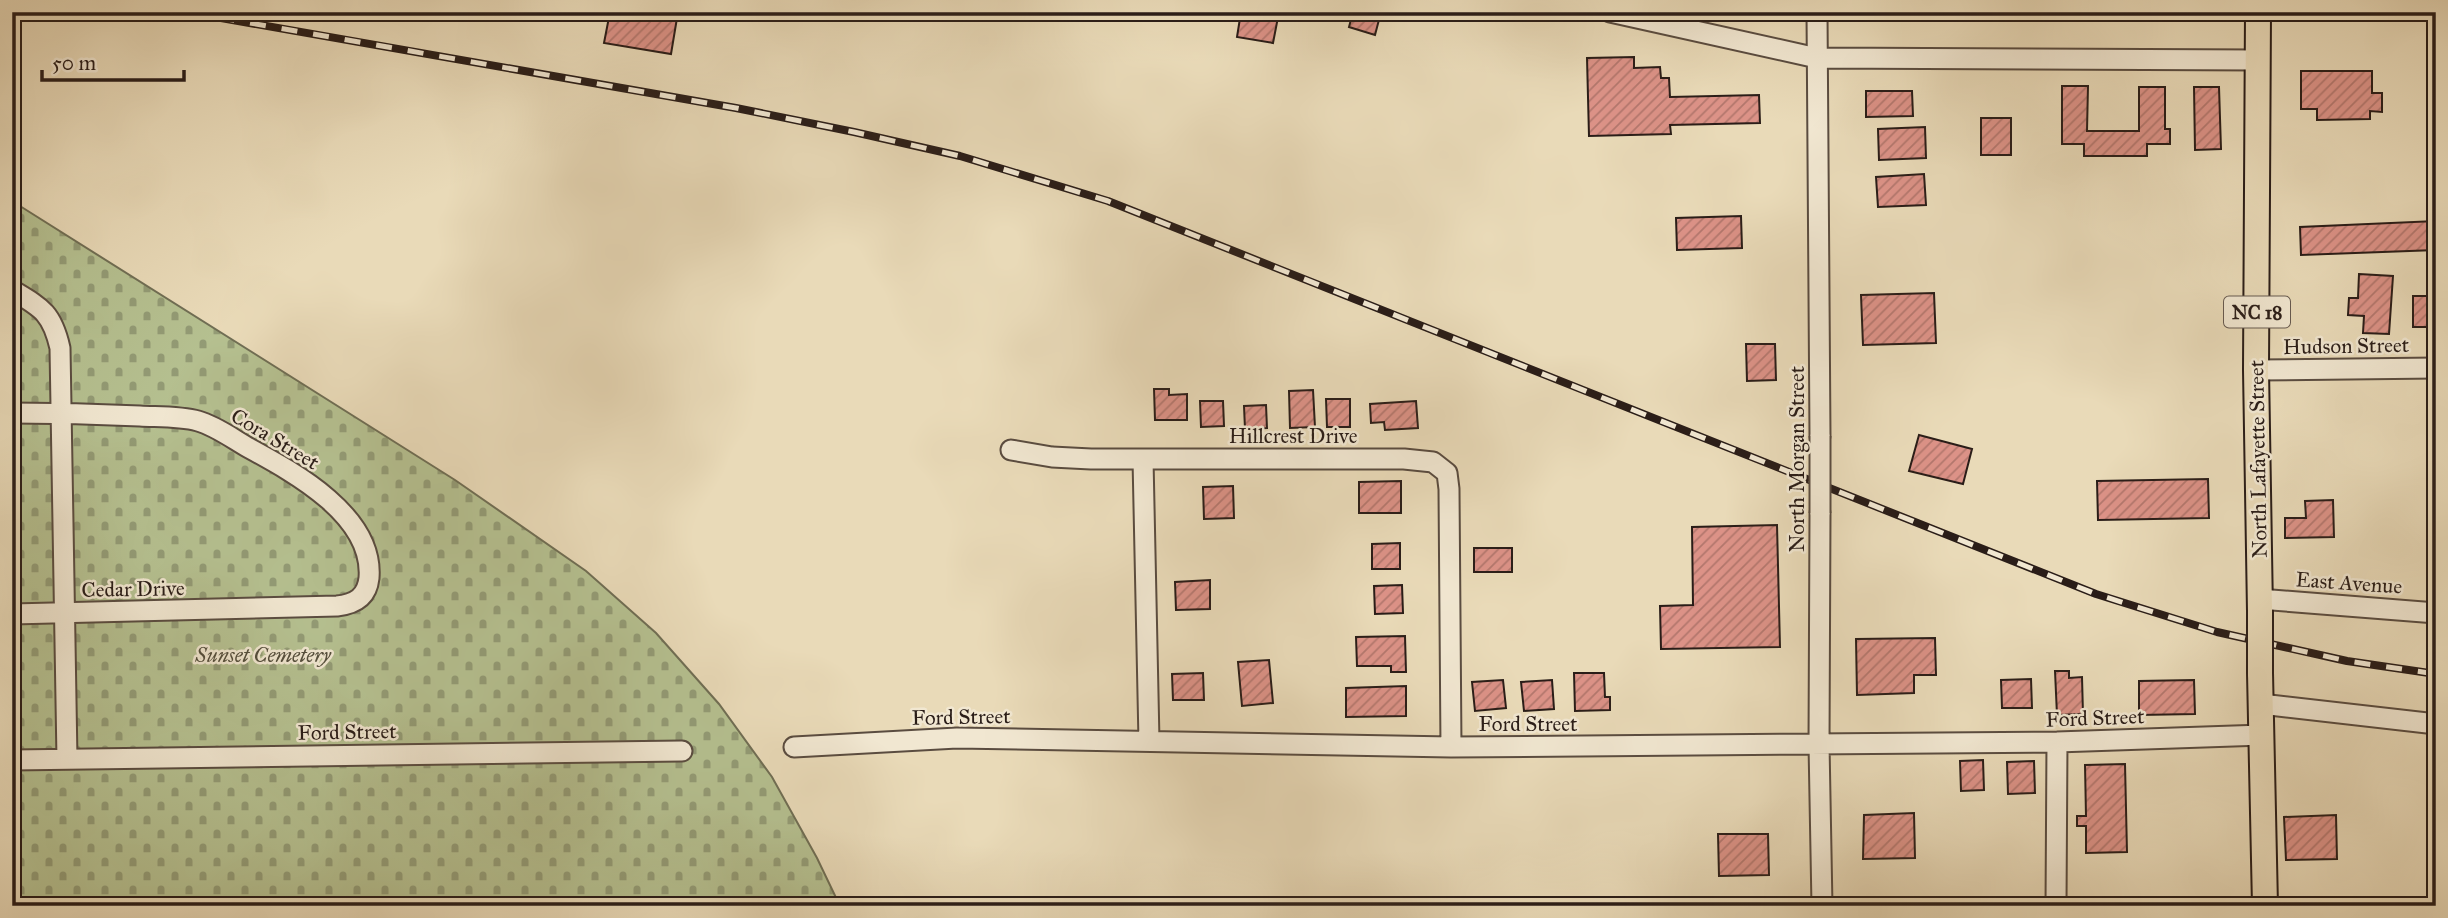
<svg xmlns="http://www.w3.org/2000/svg" width="2448" height="918" viewBox="0 0 2448 918" font-family="'IM FELL Great Primer',serif">
	<style>
		.cemetery { fill: url(#cemetery-stones); stroke: #706e54; stroke-width: 2 }
		.building { fill: url(#building-hatch); stroke: #2a1d18; stroke-width: 2 }
		.lines { fill: none; stroke-linecap: round; stroke-linejoin: round }
		.minor-casing { stroke: #5a4c40; stroke-width: 23 }
		.major-casing { stroke: #2a1d18; stroke-width: 28 }
		.minor { stroke: #f1e7d1; stroke-width: 19 }
		.major { stroke: #e9dab8; stroke-width: 24 }
		.rail-casing { stroke: #2a1d18; stroke-width: 8 }
		.rail { stroke: #f1e7d1; stroke-width: 5; stroke-dasharray: 16; stroke-linecap: butt }
		.minor-bridge-casing { stroke: #5a4c40; stroke-width: 23; stroke-linecap: butt }
		.major-bridge-casing { stroke: #2a1d18; stroke-width: 28; stroke-linecap: butt }
		.minor-bridge { stroke: #f1e7d1; stroke-width: 19 }
		.major-bridge { stroke: #e9dab8; stroke-width: 24 }
		.labels { text-anchor: middle; dominant-baseline: central; stroke-width: 5; stroke-linejoin: round; paint-order: stroke }
		.shield { fill: #f1e7d1; stroke: #665a50; stroke-width: 2 }
		.shield-label { font-size: 19px; font-weight: bold; fill: #2a1d18 }
		.street-label { font-size: 21px; fill: #2a1d18; stroke: #f1e7d1 }
		.park-label { font-size: 21px; font-style: italic; fill: #544e3c; stroke: #f1e7d1 }
	</style>
	<defs>
		<pattern id="cemetery-stones" width="16" height="16" patternUnits="userSpaceOnUse" patternTransform="scale(1.75)"><rect width="16" height="16" fill="#b5c090"/><path d="M2 7V4a2 2 0 0 1 4 0v3zM10 15v-3a2 2 0 0 1 4 0v3z" fill="#939b75"/></pattern>
		<pattern id="building-hatch" width="6" height="6" patternUnits="userSpaceOnUse" patternTransform="scale(1.75)"><rect width="6" height="6" fill="#dc9287"/><path d="M-1 1l2-2M0 6l6-6M5 7l2-2" fill="none" stroke="#b3776d"/></pattern>
	</defs>
	<rect width="100%" height="100%" fill="#e9dab8"/>
	<filter id="stains"><feTurbulence type="fractalNoise" baseFrequency=".00286" numOctaves="4"/><feColorMatrix values="0 0 0 0 .2 0 0 0 0 .09 0 0 0 0 .02 0 0 0 .5 -.17"/></filter>
	<radialGradient id="worn" r=".72"><stop offset=".6" stop-color="#630" stop-opacity="0"/><stop offset="1" stop-color="#630" stop-opacity=".3"/></radialGradient>
	<path class="cemetery" d="M12,201L455,480L586,571L656,633L719,704L772,777L817,858L840,906H12Z"/>
	<path class="building" d="M610,12H678L671,54L604,43Z
		M1001,12H1055V17L1001,18Z
		M1241,12H1279L1273,43L1237,37Z
		M1353,12H1381L1375,35L1349,27Z
		M1634,57V68L1660,67L1661,78H1669L1670,97L1759,95L1760,123L1670,125L1671,134L1589,136L1587,58Z
		M2301,71H2372V93H2382V112L2370,111V119L2317,120V109H2301Z
		M2062,86H2088L2087,131H2139V87H2165V129H2170V144H2147V156H2084V144H2062Z
		M2194,87H2219L2221,149L2195,150Z
		M1866,91H1912L1913,116L1866,117Z
		M1981,118H2011V155H1981Z
		M1925,127L1926,158L1879,160L1878,129Z
		M1924,174L1926,205L1878,207L1876,177Z
		M1741,216L1742,248L1677,250L1676,218Z
		M2436,221V250L2301,255L2300,227Z
		M2359,274L2393,276L2389,334L2363,333L2364,316L2348,315L2349,298H2358Z
		M1934,293L1936,343L1863,345L1861,295Z
		M2413,296H2436V327H2413Z
		M1746,344H1775L1776,380L1747,381Z
		M1154,389H1169V395L1187,394V420H1155Z
		M1313,390L1315,427L1290,428L1289,391Z
		M1326,399H1350V427H1327Z
		M1200,401H1223L1224,426L1201,427Z
		M1416,401L1418,428L1385,430L1384,422L1371,423L1370,404Z
		M1266,405L1267,428L1245,429L1244,406Z
		M1919,435L1972,449L1963,484L1909,471Z
		M2208,479L2209,518L2098,520L2097,481Z
		M1401,481V513H1359V482Z
		M1233,486L1234,518L1204,519L1203,487Z
		M2333,500L2334,537L2285,538V518H2306L2305,501Z
		M1777,525L1780,647L1661,649L1660,606L1693,605L1692,527Z
		M1400,543V569H1372V544Z
		M1474,548H1512V572H1474Z
		M1210,580V609L1176,610L1175,582Z
		M1402,585L1403,613L1375,614L1374,586Z
		M1405,636L1406,672H1391V666H1357L1356,637Z
		M1935,638L1936,675H1914V693L1857,695L1856,639Z
		M1269,660L1273,703L1242,706L1238,662Z
		M2055,671H2069V678L2082,677L2083,714L2057,715Z
		M1203,673L1204,700H1173L1172,674Z
		M1574,673H1604L1605,697H1610V710L1575,711Z
		M2031,679L2032,708H2002L2001,680Z
		M1503,680L1506,708L1475,711L1472,682Z
		M1552,680L1554,709L1524,711L1521,682Z
		M2194,680L2195,714L2139,715V681Z
		M1406,686V716L1346,717V688Z
		M1983,760L1984,790L1961,791L1960,761Z
		M2034,761L2035,793L2008,794L2007,762Z
		M2125,764L2127,852L2086,853V826H2077V816H2086L2085,765Z
		M1914,813L1915,858L1863,859L1864,815Z
		M2336,815L2337,859L2286,860L2284,817Z
		M1718,834H1768L1769,875L1719,876Z"/>
	<g class="lines">
		<defs>
			<path id="minor" d="M1610,12L1817,58L2258,60
				M1817,12L1820,436
				M12,290C42,308 52,313 60,348L67,759
				M2256,370L2436,368
				M12,413C55,413 97,414 140,416C158,417 180,416 198,421C216,426 233,439 249,448C295,473 374,516 369,578C367,597 355,604 337,606L12,614
				M1011,450L1052,457L1091,459H1404L1433,462L1447,473L1449,489L1451,747
				M1143,459L1149,741
				M1820,513L1819,744L1822,906
				M2259,599L2436,613
				M2261,704L2436,724
				M794,747L957,738L1451,747L2057,742L2263,735
				M12,760L682,751
				M2056,906L2057,742"/>
			<path id="major" d="M2258,12L2256,370L2260,611
				M2260,673L2265,906"/>
		</defs>
		<use href="#minor" class="minor-casing"/>
		<use href="#major" class="major-casing"/>
		<use href="#minor" class="minor"/>
		<use href="#major" class="major"/>
		<defs>
			<path id="rail" d="M187,12L736,108L854,132L960,156L1108,201L2096,594L2217,632L2347,661L2436,674"/>
		</defs>
		<use href="#rail" class="rail-casing"/>
		<use href="#rail" class="rail"/>
		<defs>
			<path id="minor-bridge" d="M1820,513V436"/>
			<path id="major-bridge" d="M2260,611V673"/>
		</defs>
		<use href="#minor-bridge" class="minor-bridge-casing"/>
		<use href="#major-bridge" class="major-bridge-casing"/>
		<use href="#minor-bridge" class="minor-bridge"/>
		<use href="#major-bridge" class="major-bridge"/>
	</g>
	<g class="labels">
		<rect class="shield" x="2224" y="296.5" width="66" height="31" rx="5"/>
		<g class="shield-label">
			<text x="2257" y="312">NC 18</text>
		</g>
		<g class="street-label">
			<text transform="translate(2346 346) rotate(-1)">Hudson Street</text>
			<text x="1293" y="436">Hillcrest Drive</text>
			<text transform="translate(275 439) rotate(31)">Cora Street</text>
			<text transform="translate(1797 459) rotate(-90)">North Morgan Street</text>
			<text transform="translate(2258 459) rotate(-91)">North Lafayette Street</text>
			<text transform="translate(2349 583) rotate(4)">East Avenue</text>
			<text transform="translate(133 589) rotate(-1)">Cedar Drive</text>
			<text transform="translate(961 717) rotate(-1)">Ford Street</text>
			<text transform="translate(2095 718) rotate(-2)">Ford Street</text>
			<text x="1528" y="724">Ford Street</text>
			<text transform="translate(347 732) rotate(-1)">Ford Street</text>
		</g>
		<g class="park-label">
			<text x="263" y="655">Sunset Cemetery</text>
		</g>
	</g>
	<rect width="2448" height="918" fill="none" stroke="#e9dab8" stroke-width="42"/>
	<rect x="14" y="14" width="2420" height="890" fill="none" stroke="#2a1d18" stroke-width="3.5"/>
	<rect x="21" y="21" width="2406" height="876" fill="none" stroke="#2a1d18" stroke-width="2"/>
	<path d="M42 70v10h142v-10" fill="none" stroke="#2a1d18" stroke-width="3.5"/>
	<text x="52" y="70" font-size="21" fill="#2a1d18" stroke="#f1e7d1" stroke-width="5" paint-order="stroke">50 m</text>
	<rect width="100%" height="100%" filter="url(#stains)"/>
	<rect width="100%" height="100%" fill="url(#worn)"/>
</svg>
